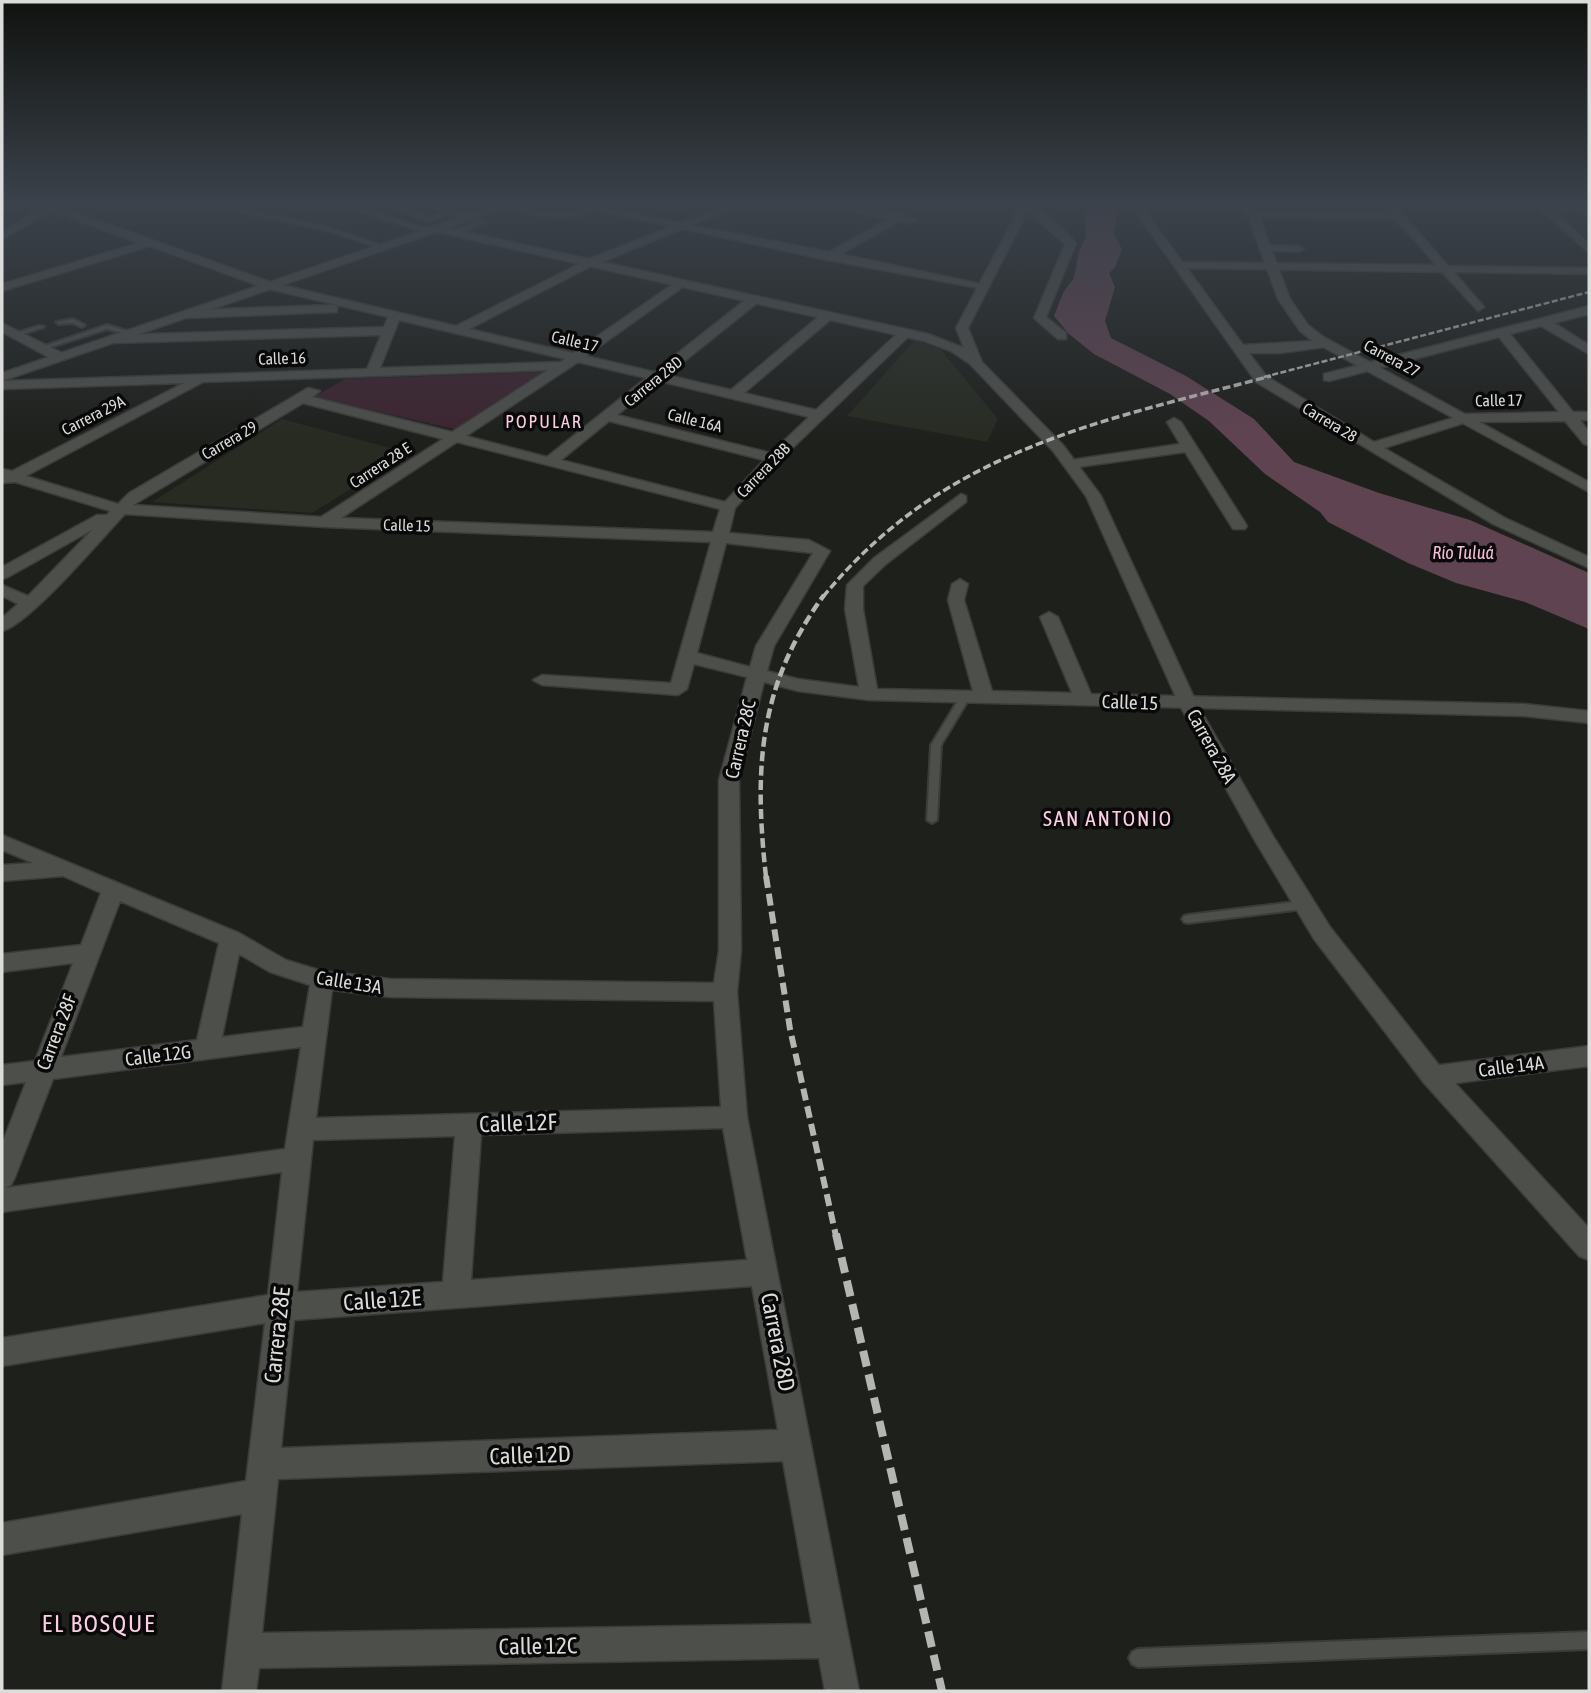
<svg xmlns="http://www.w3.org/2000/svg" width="1591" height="1693" viewBox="0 0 1591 1693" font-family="'Asap Condensed',sans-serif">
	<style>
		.built { fill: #272b22 }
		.green { fill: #3d2430 }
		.water { fill: #604351 }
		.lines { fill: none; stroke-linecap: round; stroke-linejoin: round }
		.lane-casing { stroke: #3b3c3a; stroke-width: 4 }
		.street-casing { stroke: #3b3c3a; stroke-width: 3 }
		.secondary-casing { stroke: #3b3c3a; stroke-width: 3 }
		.lane { fill: #4d4f4b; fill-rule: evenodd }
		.street { fill: #4d4f4b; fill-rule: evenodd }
		.secondary { fill: #4d4f4b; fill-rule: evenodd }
		.rail-far4 { stroke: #b5b6b3; stroke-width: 2.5; stroke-dasharray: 6 2.5; stroke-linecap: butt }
		.rail-far3 { stroke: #b5b6b3; stroke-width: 3.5; stroke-dasharray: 8 3.5; stroke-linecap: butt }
		.rail-far2 { stroke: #b5b6b3; stroke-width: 4.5; stroke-dasharray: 10 4.5; stroke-linecap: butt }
		.rail-far1 { stroke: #b5b6b3; stroke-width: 6; stroke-dasharray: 12 6; stroke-linecap: butt }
		.rail { stroke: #b5b6b3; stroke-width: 8; stroke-dasharray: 16 8; stroke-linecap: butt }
		.labels { text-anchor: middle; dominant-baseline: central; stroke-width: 7; stroke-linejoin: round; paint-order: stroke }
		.far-street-label { font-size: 16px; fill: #dcdddb; stroke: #080908 }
		.far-neighbourhood-label { font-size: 18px; letter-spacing: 2px; fill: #fdcee3; stroke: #080908 }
		.far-water-label { font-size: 18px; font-style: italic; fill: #f9bed9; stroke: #080908 }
		.street-label { font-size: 19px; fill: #dcdddb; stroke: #080908 }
		.neighbourhood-label { font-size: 21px; letter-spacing: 2px; fill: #fdcee3; stroke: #080908 }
		.near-street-label { font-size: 23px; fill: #dcdddb; stroke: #080908 }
		.near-neighbourhood-label { font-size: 24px; letter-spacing: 2px; fill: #fdcee3; stroke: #080908 }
	</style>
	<rect width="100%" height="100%" fill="#1e201c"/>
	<path class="built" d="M915,340L941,350L998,419L987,442L847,416Z
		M282,419L409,453L312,513L152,502Z"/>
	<path class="green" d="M545,372L458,430L314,397L345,379Z"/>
	<path class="water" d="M1085,205H1116L1118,208L1114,235L1122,249L1115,267L1109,273L1115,287L1105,321L1111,338L1186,376L1254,419L1294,462L1379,493L1470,520L1589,573V629L1525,602L1456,583L1408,563L1328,522L1320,512L1265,474L1209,421L1170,394L1094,354L1069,334L1054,316L1064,291L1074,278L1079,251L1086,237Z"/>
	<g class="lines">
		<defs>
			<path id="lane" d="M208,205H218L326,227L386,247L381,248L323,229Z
				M406,205H413L404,209L430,217L446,212L427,205C444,205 470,215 486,222L454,235L452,232L478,222L451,213L430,221L396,209Z
				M504,205C516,205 527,209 538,212C558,216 574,214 594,207L597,209C569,223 532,217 504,205Z
				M73,319L85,325L82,327L72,323L59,324L56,322Z
				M107,325L134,333L131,335L107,329L44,349L39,348Z
				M39,326L44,327L16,336L13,334Z
				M965,694L970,697L941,745L937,820L932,823L927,820L931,745L960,697Z
				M1303,901L1307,902L1308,905L1307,908L1303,909L1188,923L1184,922L1182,919L1184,916L1188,915Z
				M1589,1632V1649L1138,1667L1132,1664L1129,1658L1132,1652L1138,1649Z"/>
			<path id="street" d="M2,205H55L273,283L456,326L583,262H591V266L469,329L573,353L676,282H684V286L586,356L654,372L749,297H757V303L667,375L731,390L823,313H831V319L744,393L816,410L901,330H909V336L779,461L735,508L729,533L809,540L830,551L774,646L767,671L798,679L859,687L845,609L847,585L874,558L961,494L966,496V502L886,564L863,586V609L877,689L973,691L948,600L952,584L960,579L968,584L964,600L992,691L1072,693L1040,617L1049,612L1058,617L1091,694L1524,704L1589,711V723L1524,716L869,700L798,691L764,682L739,780L741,950L737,992L747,1117L859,1691H825L819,1658L259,1668L256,1691H222L242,1514L2,1555V1523L246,1481L265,1323L2,1366V1338L268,1295L282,1172L2,1212V1144L26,1082L2,1085V1065L35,1061L73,963L2,972V954L81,945L101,893L63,876L2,881V865L33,863L2,850V835L239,933L286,960L322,971L390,979L714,983L719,950V780L747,677L694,664L687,689L678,695L542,685L533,680L542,675L671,683L711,542L324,527L125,514C102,538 29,625 2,631V618L18,604L2,596V585L28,596L92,530L8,577L2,579V567L97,515H107L110,511L15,482L2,483V469L12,471L184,383L2,389V381L367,369L381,335L112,343L106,339L112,335L384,327L388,317L265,288L150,246L2,291V284L139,243L52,211L2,239V232L38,210H2ZM399,320L565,359L561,362L380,368ZM578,362L646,378L547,457L466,436ZM548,370L452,432L312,397L320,391L308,388L129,493L118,504L26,476L203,382ZM659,381L809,417L771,453L617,415ZM303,403L443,439L321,517L133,505ZM609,421L764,460L725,502L561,460ZM457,442L720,509L713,532L341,518ZM726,543L813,553L756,646L750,667L697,653ZM120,901L219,943L197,1040L61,1057ZM239,954L270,972L310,985L303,1027L222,1037ZM332,990L390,997L714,1001L721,1107L316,1118ZM301,1047L285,1149L5,1188L11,1185L15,1177L53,1079ZM723,1128L747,1260L471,1280L481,1135ZM455,1136L443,1282L297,1292L313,1140ZM752,1286L778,1430L281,1448L294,1320ZM783,1461L812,1624L262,1633L278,1479Z
				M339,205H354L435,231L426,233Z
				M571,205H591L829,252L888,219L825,205C848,205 899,208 916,220L911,223L900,221L841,254L990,286L984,289L828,260Z
				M1015,205C1039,204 1061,226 1076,243L1046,317L1066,333V339H1058L1034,318L1065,244L1032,215Z
				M1131,205H1141L1182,262L1436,265L1396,219L1253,217L1248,214L1253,211L1390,213L1385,206L1395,205L1448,266L1589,268V274L1454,272L1484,307L1478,311L1442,272L1187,268L1243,345L1329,340V346L1325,347L1280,353H1249L1266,376L1374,442L1466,414L1559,412L1499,337L1329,381L1324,380V374L1589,306V314L1554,323L1589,345V354L1541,326L1510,334L1573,412H1589V420H1580L1589,432V445L1584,444L1565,421L1467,422L1384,448L1505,518L1589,557V568L1493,524L1256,382Z
				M1536,205L1589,206V212L1554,211L1589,244V253Z
				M1266,245L1298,246L1304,249L1298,252L1262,250L1260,248Z
				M333,305L337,306V312L188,318L182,314L188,310Z
				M2,323L64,354L65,357L54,360L2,332Z
				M1174,418L1181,422L1247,526L1245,529H1233L1185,452L1071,468L1064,464L1071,460L1180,444L1167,422Z
				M1589,1046V1066L1433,1086L1424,1083L1421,1076L1424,1069L1433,1066Z"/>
			<path id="secondary" d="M496,205H511L448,228L589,259L726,205H740L602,262L928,334L964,348L956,328L1013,220L1015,205H1025L1023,220L968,328L982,362L1063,445L1101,496L1197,704L1273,836L1330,927L1442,1069L1589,1228V1260L1579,1256L1424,1083L1314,939L1254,839L1179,704L1086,496L1053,451L970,364L951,351L924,341L437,232L2,381V373Z
				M1234,205H1246L1258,214L1290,299L1308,325L1322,336L1589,482V492L1314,342L1300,331L1278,299L1248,216Z"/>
		</defs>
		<use href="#lane" class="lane-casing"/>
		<use href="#street" class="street-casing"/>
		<use href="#secondary" class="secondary-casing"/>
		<use href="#lane" class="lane"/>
		<use href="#street" class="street"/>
		<use href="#secondary" class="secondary"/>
		<path class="rail-far4" d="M1264,377L1589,292"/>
		<path class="rail-far3" d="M823,597C943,450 1097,422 1271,376"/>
		<path class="rail-far2" d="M766,877C754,769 758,686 824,595"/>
		<path class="rail-far1" d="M766,876L790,1029L836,1236"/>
		<path class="rail" d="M836,1234L942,1691"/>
	</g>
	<linearGradient id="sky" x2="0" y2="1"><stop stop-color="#10120f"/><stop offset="0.46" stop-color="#3b424b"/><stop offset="1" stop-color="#3b424b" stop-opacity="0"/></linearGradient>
	<rect width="1591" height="442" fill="url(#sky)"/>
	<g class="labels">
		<g class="far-street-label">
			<text transform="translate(575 341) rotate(13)">Calle 17</text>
			<text transform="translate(282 358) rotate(-2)">Calle 16</text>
			<text transform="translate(1392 358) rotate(28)">Carrera 27</text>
			<text transform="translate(653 381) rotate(-39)">Carrera 28D</text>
			<text transform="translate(1499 400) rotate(-1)">Calle 17</text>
			<text transform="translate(93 415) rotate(-27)">Carrera 29A</text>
			<text transform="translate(695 420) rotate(14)">Calle 16A</text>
			<text transform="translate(1330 422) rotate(31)">Carrera 28</text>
			<text transform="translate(229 440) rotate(-30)">Carrera 29</text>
			<text transform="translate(380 465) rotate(-33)">Carrera 28 E</text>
			<text transform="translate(763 470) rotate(-46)">Carrera 28B</text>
			<text transform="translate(407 525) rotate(2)">Calle 15</text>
		</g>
		<g class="far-neighbourhood-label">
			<text x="544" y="421">POPULAR</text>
		</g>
		<g class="far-water-label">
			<text x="1463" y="552">Río Tuluá</text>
		</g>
		<g class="street-label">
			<text transform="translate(1130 702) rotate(2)">Calle 15</text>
			<text transform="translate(740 739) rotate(-77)">Carrera 28C</text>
			<text transform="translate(1212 746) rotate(61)">Carrera 28A</text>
			<text transform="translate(349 982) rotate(9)">Calle 13A</text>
			<text transform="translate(56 1032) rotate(-69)">Carrera 28F</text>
			<text transform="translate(158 1055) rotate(-7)">Calle 12G</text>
			<text transform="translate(1511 1066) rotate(-7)">Calle 14A</text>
		</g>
		<g class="neighbourhood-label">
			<text x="1108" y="818">SAN ANTONIO</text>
		</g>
		<g class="near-street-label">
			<text transform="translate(518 1123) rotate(-2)">Calle 12F</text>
			<text transform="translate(382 1300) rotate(-4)">Calle 12E</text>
			<text transform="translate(277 1335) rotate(-84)">Carrera 28E</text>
			<text transform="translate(778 1342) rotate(79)">Carrera 28D</text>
			<text transform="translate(530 1455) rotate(-2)">Calle 12D</text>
			<text transform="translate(538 1646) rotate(-1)">Calle 12C</text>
		</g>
		<g class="near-neighbourhood-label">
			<text x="99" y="1623">EL BOSQUE</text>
		</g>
	</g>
	<rect width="1591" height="1693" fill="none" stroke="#dcdddb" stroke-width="7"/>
</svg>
